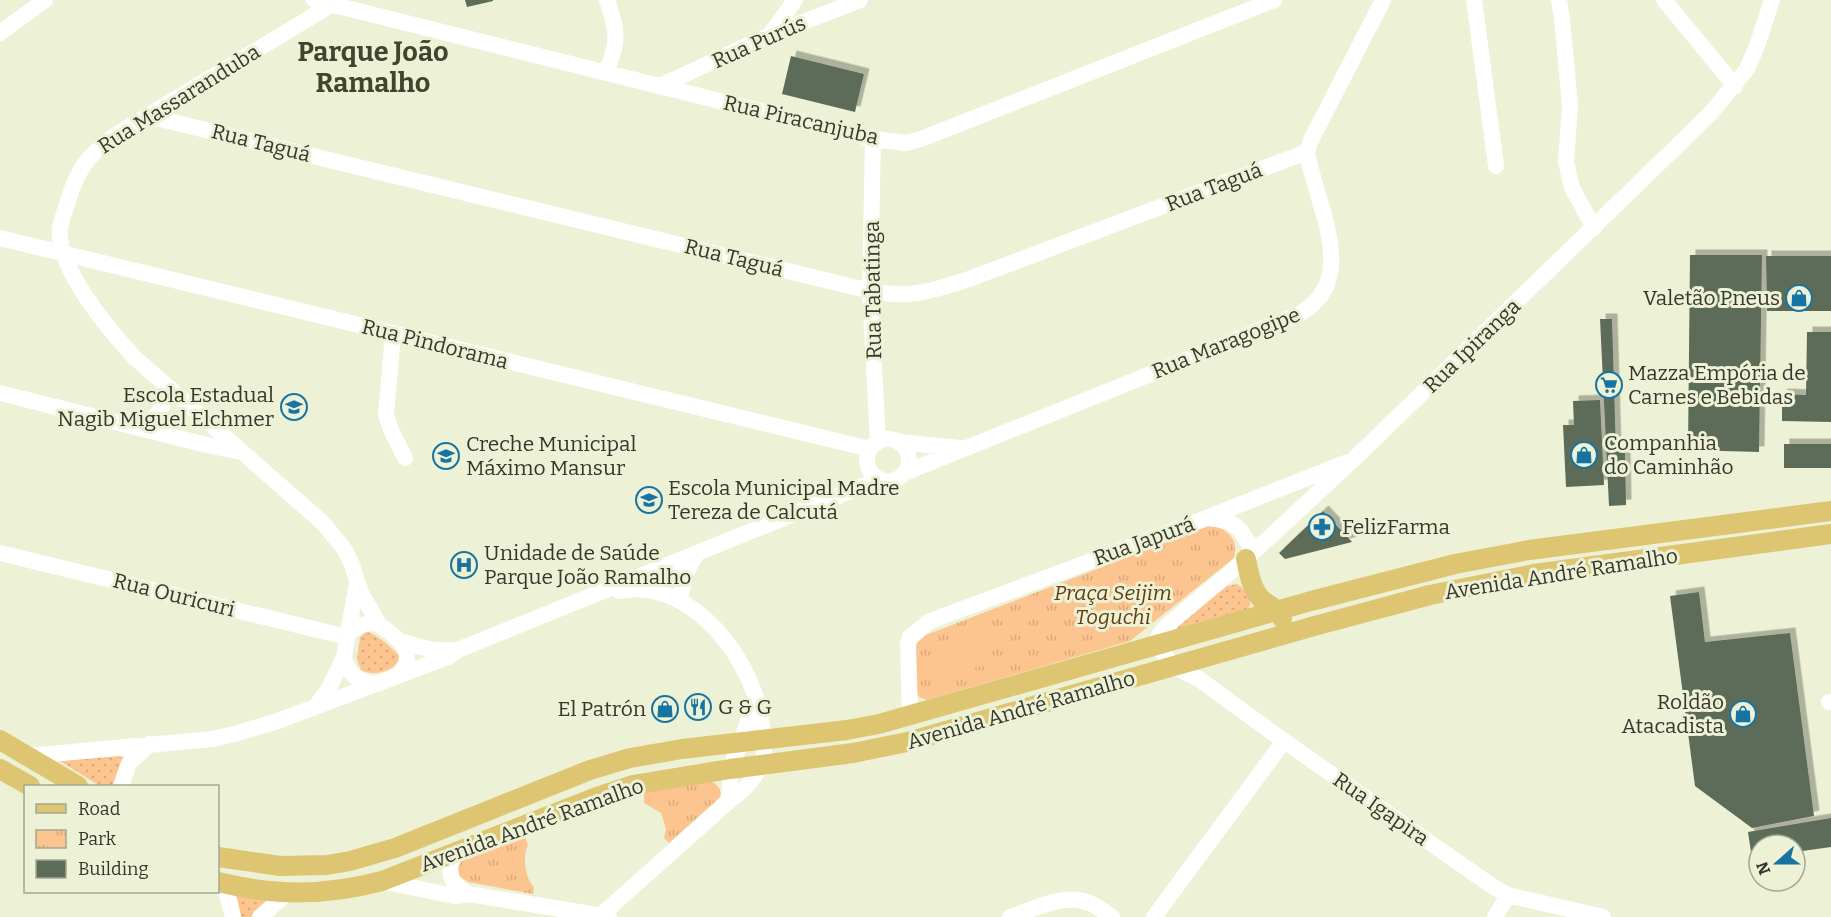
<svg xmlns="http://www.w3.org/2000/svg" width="1831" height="917" viewBox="0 0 1831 917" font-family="Bitter,serif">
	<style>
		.grass { fill: url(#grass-dots) }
		.park { fill: url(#park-tufts) }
		.garden { fill: #fcc48f }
		.building { fill: #5d6c58; filter: url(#shadow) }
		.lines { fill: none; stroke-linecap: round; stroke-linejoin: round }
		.minor { stroke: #fff; stroke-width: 16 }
		.major { stroke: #dec571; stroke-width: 20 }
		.labels { text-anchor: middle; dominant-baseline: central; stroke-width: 6; stroke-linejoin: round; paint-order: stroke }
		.street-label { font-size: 21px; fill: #37382d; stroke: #edf1d5 }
		.poi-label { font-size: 21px; fill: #37382d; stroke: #edf1d5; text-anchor: start }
		.park-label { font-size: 21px; font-style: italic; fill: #643d11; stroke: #edf1d5 }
		.district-label { font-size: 27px; font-weight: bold; fill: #42452e; stroke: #edf1d5 }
	</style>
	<defs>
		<pattern id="grass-dots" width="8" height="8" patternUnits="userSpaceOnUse" patternTransform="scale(1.5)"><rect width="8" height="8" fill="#fcc48f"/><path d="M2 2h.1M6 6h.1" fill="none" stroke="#d9a97c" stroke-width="1.8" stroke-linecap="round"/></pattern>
		<pattern id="park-tufts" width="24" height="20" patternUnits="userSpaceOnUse" patternTransform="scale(1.5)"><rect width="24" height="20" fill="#fcc48f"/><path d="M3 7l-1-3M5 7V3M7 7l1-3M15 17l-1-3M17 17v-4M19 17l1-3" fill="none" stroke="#d9a97c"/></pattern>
		<filter id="shadow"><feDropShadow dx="5.5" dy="-5.5" stdDeviation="0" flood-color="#0004"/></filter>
	</defs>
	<rect width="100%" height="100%" fill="#edf1d5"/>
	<path class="grass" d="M1237,584C1244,588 1251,598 1250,606L1247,610L1176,630L1180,624L1227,586Z
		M366,632C374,632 398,651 400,659C393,671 374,677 361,670L357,659L360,637Z
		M120,756L124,758L113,786H100L60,761Z
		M237,896L269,901L251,917H241Z"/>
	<path class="park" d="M1211,525C1228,529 1239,540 1234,558L1130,641L927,700L919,697L916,690L915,649L917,643L926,635Z
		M709,781C716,783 723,789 720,797L669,843L664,838L666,829L661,813L644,803V792Z
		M524,835L528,845C522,855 525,879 534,887L533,894L468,882L459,876L458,867L462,861Z"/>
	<path class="garden" d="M982,632L993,661L942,681L931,652Z"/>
	<path class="building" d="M465,0H493V1L467,7Z
		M791,56L864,74L855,112L782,94Z
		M1690,255H1762L1759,452L1688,450Z
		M1766,256H1831V311H1767Z
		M1600,319H1612L1616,451L1625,453L1626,505L1609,506Z
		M1807,332H1831V422L1782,421V394L1806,395Z
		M1600,400L1604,485L1566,487L1563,425H1574L1573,401Z
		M1784,444H1831V468H1784Z
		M1323,511L1352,542L1285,559L1279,553Z
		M1699,592L1705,642L1790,633L1814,816L1752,828L1695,786L1670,596Z
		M1831,818V847L1795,852V845H1759V858L1752,859L1748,832Z"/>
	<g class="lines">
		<path class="minor" d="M314,0L873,139L906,143L921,139L1274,0
			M1474,0L1496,166
			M1559,0L1562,19L1570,106L1566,162L1572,188L1594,228
			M1664,0L1735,86
			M336,2L114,136C89,155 78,168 69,198C66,208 61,219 60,229C56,268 110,331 135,358L323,523L345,550L352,565L361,593L379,624
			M0,33L45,0
			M770,35L795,0
			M606,73C619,40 618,33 607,0
			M660,86L770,35L860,0
			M148,116L870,291C908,299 933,291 969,279L1307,152
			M873,139L870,291L878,441
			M0,238L870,449
			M393,333L386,415L391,430L405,458
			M0,393L211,446L241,452
			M139,428C159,416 163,409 168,387
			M867 460a21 21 0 1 1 42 0a21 21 0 1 1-42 0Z
			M899,442L960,448
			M904,473L1295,316C1363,284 1316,206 1307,152L1311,140L1383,0
			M1207,518C1236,520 1241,528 1253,552
			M0,553L347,637
			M357,582L344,657C348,675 360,683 378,684
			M680,600L685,574L697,553
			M349,632C356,628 363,623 371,623C379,623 382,627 388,631C405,644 415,655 399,675
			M403,642L432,650H453
			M1829,702H1831
			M315,707L328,690L344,657
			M910,716L908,644L910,637L930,621L1191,524L1345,463
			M28,756L213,739L234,734L278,721L448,657L460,649L880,479
			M121,786L129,763L150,744
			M728,802L730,787V769L741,742L756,697
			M452,854C448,875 449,883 469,894
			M382,881L454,896L469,894L609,917
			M224,884L233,917
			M260,917L286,894
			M599,917L728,802C741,792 754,781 761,765C766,753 763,741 762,728C757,663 692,576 619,591
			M1010,917C1031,910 1057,897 1079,900C1092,902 1102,910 1112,917
			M1154,917L1284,741
			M1495,917L1508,895
			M1603,917L1508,895L1495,888L1284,741L1199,679L1175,667L1157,646L1159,635L1169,624L1246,559L1354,459L1710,114L1747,69L1757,46L1772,0"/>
		<path class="major" d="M1246,559C1249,573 1251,588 1261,599C1269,606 1278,608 1282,618
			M0,740L78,786
			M0,769L30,786
			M218,857L280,866L327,865L350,861L395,848L590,770L630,758L682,749L847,730L879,724L1311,601L1455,564L1529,550L1831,511
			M218,882C275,896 325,896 382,881L594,798L633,785L730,769L853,753L907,742L1318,625L1430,595L1534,574L1831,534"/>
	</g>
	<defs>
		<symbol id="shop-ring" viewBox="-11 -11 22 22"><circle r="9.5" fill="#edf1d5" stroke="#1774a2" stroke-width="1.5"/><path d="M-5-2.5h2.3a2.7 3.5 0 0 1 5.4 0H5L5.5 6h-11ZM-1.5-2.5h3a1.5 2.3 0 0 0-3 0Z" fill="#1774a2"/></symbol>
		<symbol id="supermarket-ring" viewBox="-11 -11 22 22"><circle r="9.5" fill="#edf1d5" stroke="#1774a2" stroke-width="1.5"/><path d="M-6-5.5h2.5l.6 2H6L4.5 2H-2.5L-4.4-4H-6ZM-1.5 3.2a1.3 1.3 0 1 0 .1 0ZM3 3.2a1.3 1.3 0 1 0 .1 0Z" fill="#1774a2"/></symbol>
		<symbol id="school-ring" viewBox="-11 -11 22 22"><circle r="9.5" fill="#edf1d5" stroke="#1774a2" stroke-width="1.5"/><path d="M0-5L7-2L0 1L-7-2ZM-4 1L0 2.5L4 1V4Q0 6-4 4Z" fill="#1774a2"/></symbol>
		<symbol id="pharmacy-ring" viewBox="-11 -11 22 22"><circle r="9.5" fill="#edf1d5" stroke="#1774a2" stroke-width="1.5"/><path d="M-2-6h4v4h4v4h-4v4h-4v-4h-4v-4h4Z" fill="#1774a2"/></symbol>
		<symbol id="hospital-ring" viewBox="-11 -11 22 22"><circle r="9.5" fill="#edf1d5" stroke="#1774a2" stroke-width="1.5"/><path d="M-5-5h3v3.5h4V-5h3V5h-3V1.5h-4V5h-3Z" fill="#1774a2"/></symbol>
		<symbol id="restaurant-ring" viewBox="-11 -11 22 22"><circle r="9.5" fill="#edf1d5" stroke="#1774a2" stroke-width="1.5"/><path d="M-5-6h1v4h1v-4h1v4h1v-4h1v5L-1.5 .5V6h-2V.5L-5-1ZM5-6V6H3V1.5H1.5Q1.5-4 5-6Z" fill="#1774a2"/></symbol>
	</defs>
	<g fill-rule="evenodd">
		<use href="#shop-ring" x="1784" y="283" width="30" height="30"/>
		<use href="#supermarket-ring" x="1594" y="370" width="30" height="30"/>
		<use href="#school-ring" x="279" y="392" width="30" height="30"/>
		<use href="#shop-ring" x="1569" y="440" width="30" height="30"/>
		<use href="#school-ring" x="431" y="441" width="30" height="30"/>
		<use href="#school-ring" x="634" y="485" width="30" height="30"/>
		<use href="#pharmacy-ring" x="1307" y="512" width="30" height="30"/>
		<use href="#hospital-ring" x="449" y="550" width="30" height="30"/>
		<use href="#restaurant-ring" x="683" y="692" width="30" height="30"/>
		<use href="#shop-ring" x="650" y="694" width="30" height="30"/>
		<use href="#shop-ring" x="1728" y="699" width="30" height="30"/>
	</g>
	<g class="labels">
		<g class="street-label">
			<text transform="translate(759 42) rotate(-24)">Rua Purús</text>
			<text transform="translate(179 99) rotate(-32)">Rua Massaranduba</text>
			<text transform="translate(801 120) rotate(13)">Rua Piracanjuba</text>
			<text transform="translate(261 143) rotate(14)">Rua Taguá</text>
			<text transform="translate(1214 187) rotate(-21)">Rua Taguá</text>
			<text transform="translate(734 258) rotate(14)">Rua Taguá</text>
			<text transform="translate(873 290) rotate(-91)">Rua Tabatinga</text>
			<text transform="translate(1226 343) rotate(-22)">Rua Maragogipe</text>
			<text transform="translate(435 344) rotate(14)">Rua Pindorama</text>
			<text transform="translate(1472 346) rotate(-44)">Rua Ipiranga</text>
			<text transform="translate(1144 541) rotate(-20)">Rua Japurá</text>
			<text transform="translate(1561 574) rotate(-9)">Avenida André Ramalho</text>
			<text transform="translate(174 595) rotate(14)">Rua Ouricuri</text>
			<text transform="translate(1021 710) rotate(-16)">Avenida André Ramalho</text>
			<text transform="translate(1381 809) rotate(35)">Rua Igapira</text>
			<text transform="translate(532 825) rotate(-20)">Avenida André Ramalho</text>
		</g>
		<g class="poi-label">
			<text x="1780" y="298" text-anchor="end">Valetão Pneus</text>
			<text x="1628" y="373">Mazza Empória de<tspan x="1628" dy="24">Carnes e Bebidas</tspan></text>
			<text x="274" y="395" text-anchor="end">Escola Estadual<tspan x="274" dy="24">Nagib Miguel Elchmer</tspan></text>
			<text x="1604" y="443">Companhia<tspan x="1604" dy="24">do Caminhão</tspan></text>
			<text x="466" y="444">Creche Municipal<tspan x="466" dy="24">Máximo Mansur</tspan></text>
			<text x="668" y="488">Escola Municipal Madre<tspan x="668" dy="24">Tereza de Calcutá</tspan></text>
			<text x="1342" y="527">FelizFarma</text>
			<text x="484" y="553">Unidade de Saúde<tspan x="484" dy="24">Parque João Ramalho</tspan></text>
			<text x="1724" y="702" text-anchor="end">Roldão<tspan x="1724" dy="24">Atacadista</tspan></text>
			<text x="718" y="707">G &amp; G</text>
			<text x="646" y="709" text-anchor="end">El Patrón</text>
		</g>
		<g class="park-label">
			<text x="1113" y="593">Praça Seijim<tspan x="1113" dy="24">Toguchi</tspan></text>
		</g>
		<g class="district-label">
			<text x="373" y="52">Parque João<tspan x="373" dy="31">Ramalho</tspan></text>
		</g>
	</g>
	<rect x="24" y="785" width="195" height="108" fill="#edf1d5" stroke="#a4a792" stroke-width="1.5"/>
	<rect x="36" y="804" width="30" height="9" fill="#dec571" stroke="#a4a792" stroke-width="1.5"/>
	<text x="78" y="815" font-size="18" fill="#37382d">Road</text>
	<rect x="36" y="830" width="30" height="18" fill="url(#park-tufts)" stroke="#a4a792" stroke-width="1.5"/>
	<text x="78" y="845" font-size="18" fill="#37382d">Park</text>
	<rect x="36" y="860" width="30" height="18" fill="#5d6c58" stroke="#a4a792" stroke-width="1.5"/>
	<text x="78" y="875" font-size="18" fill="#37382d">Building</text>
	<g transform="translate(1777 863) rotate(249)"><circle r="28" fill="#edf1d5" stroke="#a4a792" stroke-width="1.5"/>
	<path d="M0-4.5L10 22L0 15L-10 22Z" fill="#1774a2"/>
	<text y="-9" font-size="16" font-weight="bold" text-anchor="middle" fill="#37382d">N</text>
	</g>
</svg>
